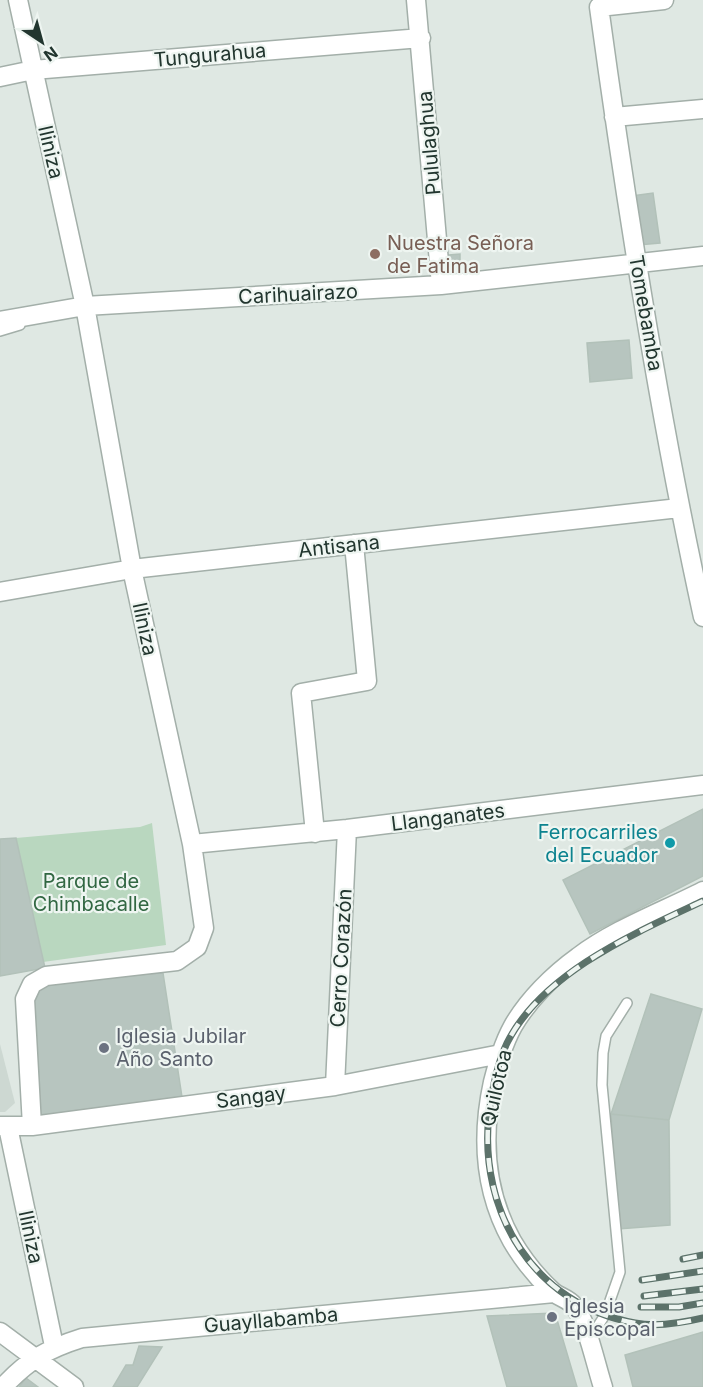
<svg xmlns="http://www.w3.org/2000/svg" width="703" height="1387" viewBox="0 0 703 1387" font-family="Inter,sans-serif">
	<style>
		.built { fill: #cdd8d2 }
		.green { fill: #b9d7bf }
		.building { fill: #b7c5bf; stroke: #b2c1b9; stroke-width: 1.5 }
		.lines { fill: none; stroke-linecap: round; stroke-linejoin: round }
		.lane-casing { stroke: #a3afa9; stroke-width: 12 }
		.street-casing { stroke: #a3afa9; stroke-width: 21 }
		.lane { stroke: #fff; stroke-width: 9 }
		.street { stroke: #fff; stroke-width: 18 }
		.rail-casing { stroke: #5c726a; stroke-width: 7 }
		.rail { stroke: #eef5f1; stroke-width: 4.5; stroke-dasharray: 14; stroke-linecap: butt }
		.education-dot { fill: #8d6e63; stroke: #eef5f1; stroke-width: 2 }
		.culture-dot { fill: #0f9aa8; stroke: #eef5f1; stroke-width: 2 }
		.worship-dot { fill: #6b7280; stroke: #eef5f1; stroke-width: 2 }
		.labels { text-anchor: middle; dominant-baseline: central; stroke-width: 4.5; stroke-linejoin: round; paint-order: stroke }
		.street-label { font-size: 20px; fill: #22362f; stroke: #eef5f1 }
		.education-label { font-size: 20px; fill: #785e54; stroke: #eef5f1; text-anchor: start }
		.culture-label { font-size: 20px; fill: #0d838f; stroke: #eef5f1; text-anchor: end }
		.park-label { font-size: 20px; fill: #316742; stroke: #eef5f1 }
		.worship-label { font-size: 20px; fill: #5b616d; stroke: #eef5f1; text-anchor: start }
	</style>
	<rect width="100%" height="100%" fill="#dfe8e3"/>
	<path class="built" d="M0,1044L15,1103L5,1112H0Z"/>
	<path class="green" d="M152,823L166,945L43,962L16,838L140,827Z"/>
	<path class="building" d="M653,193L660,243L638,245L632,196Z
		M460,254V267L449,268V255Z
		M629,340L632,378L590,382L587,343Z
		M703,809V876L590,934L563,880Z
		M16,838L45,968L0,976V839Z
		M163,973L182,1097L38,1119L30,999L47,981Z
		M651,994L702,1009L669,1120L611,1114Z
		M611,1114L669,1120L670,1225L618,1229Z
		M555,1313L577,1387H507L487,1316Z
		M703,1332V1387H633L625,1355Z
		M139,1346L162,1347L137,1387H113L126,1365H133Z
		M26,1378L38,1387H19Z"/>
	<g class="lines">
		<defs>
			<path id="lane" d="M0,331L20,325
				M590,1338L605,1315L620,1272L602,1085L603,1053L606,1036L627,1003"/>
			<path id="street" d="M18,0L85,306L132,569L192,844L204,928L197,947L177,961L46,976L32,984L25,999L32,1126
				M416,0L441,285
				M664,0L599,7C627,212 659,416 703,617
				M0,77L33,70L421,38
				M614,117L703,109
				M0,321L85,306L441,285L703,256
				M0,592L132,569L679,508
				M315,833L301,693L367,681L354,544
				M192,844L347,829L703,785
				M335,1086L347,829
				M0,1126H32L335,1086L501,1054
				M8,1127L54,1346
				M0,1332L74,1387
				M3,1387C28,1360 47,1349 82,1338L554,1293
				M603,1387C596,1366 587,1321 574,1306C568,1298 558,1297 552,1291C537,1277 522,1258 512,1241C484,1191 481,1137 493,1082C498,1063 503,1044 513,1026C528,1000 553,975 578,957C615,929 662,912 703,891"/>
		</defs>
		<use href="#lane" class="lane-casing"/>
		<use href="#street" class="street-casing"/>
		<use href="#lane" class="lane"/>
		<use href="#street" class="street"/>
		<defs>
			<path id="rail" d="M703,901C635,933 542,973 507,1043C497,1064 492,1090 489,1114C478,1212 534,1305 635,1323C656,1327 682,1323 703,1318
				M683,1259L703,1255
				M642,1280L703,1271
				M644,1296L703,1289
				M641,1307H679L703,1303"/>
		</defs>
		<use href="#rail" class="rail-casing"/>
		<use href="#rail" class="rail"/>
	</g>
	<circle class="education-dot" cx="375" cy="254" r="6"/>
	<circle class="culture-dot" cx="670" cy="843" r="6"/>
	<g class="worship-dot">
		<circle cx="104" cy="1048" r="6"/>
		<circle cx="552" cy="1317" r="6"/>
	</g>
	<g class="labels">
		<g class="street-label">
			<text transform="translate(210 55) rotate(-5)">Tungurahua</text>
			<text transform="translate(429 143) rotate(-95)">Pululaghua</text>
			<text transform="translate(51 152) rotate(77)">Iliniza</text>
			<text transform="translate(298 294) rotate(-3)">Carihuairazo</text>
			<text transform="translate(646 313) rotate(80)">Tomebamba</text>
			<text transform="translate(339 546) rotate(-6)">Antisana</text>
			<text transform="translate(145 629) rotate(78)">Iliniza</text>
			<text transform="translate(448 817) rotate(-7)">Llanganates</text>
			<text transform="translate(341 958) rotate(-87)">Cerro Corazón</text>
			<text transform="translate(496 1088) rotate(-77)">Quilotoa</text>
			<text transform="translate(251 1097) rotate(-7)">Sangay</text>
			<text transform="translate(31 1237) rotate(78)">Iliniza</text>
			<text transform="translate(271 1320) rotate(-5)">Guayllabamba</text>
		</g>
		<g class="education-label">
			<text x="387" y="243">Nuestra Señora<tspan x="387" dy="23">de Fatima</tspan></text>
		</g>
		<g class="culture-label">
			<text x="658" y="832">Ferrocarriles<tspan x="658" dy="23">del Ecuador</tspan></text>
		</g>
		<g class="park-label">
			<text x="91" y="881">Parque de<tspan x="91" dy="23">Chimbacalle</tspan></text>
		</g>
		<g class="worship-label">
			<text x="116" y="1036">Iglesia Jubilar<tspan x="116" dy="23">Año Santo</tspan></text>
			<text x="564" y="1306">Iglesia<tspan x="564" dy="23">Episcopal</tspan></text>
		</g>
	</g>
	<g transform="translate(42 42) rotate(144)" stroke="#eef5f1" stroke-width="4.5" paint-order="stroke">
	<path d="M0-4.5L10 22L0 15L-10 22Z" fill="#22362f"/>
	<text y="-9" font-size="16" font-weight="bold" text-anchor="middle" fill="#22362f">N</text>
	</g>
</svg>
